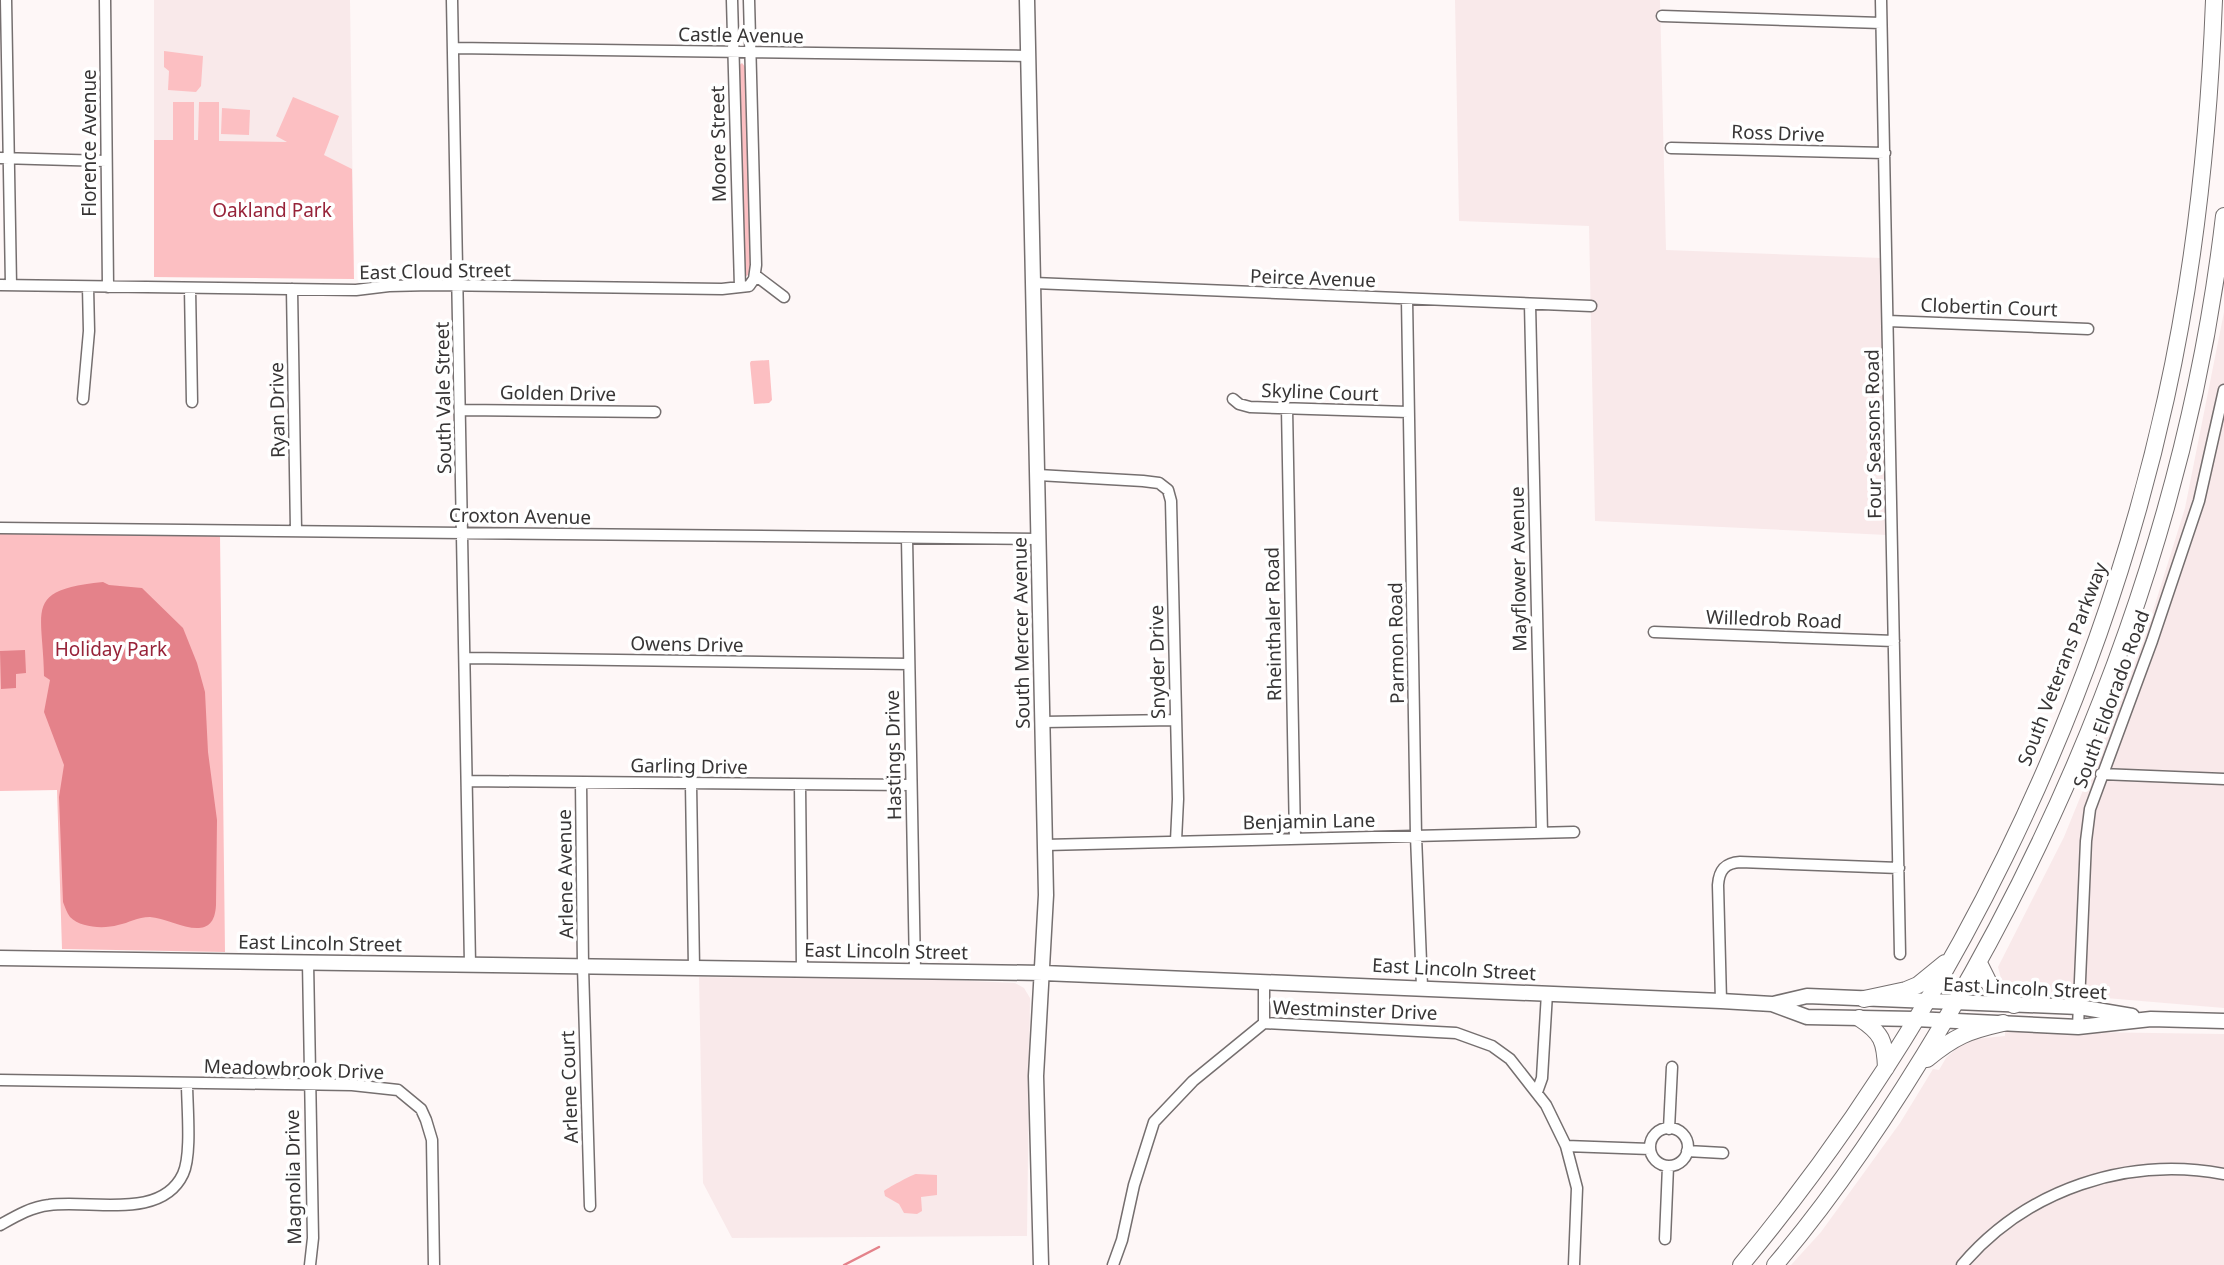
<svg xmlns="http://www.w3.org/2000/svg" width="2224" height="1265" viewBox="0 0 2224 1265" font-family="'Noto Sans',sans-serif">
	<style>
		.built { fill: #f9e9ea }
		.green { fill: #fcbfc2 }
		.water { fill: #e4828a }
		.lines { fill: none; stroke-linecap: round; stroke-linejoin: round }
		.stream { stroke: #e4828a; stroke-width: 2.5 }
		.minor-casing { stroke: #756f6f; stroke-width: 13 }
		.major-casing { stroke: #756f6f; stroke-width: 17 }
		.highway-casing { stroke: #756f6f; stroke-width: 18 }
		.minor { stroke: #fff; stroke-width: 10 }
		.major { stroke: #fff; stroke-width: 14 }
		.highway { stroke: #fff; stroke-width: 16 }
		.labels { text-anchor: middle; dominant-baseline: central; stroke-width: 7; stroke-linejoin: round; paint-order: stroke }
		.street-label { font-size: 19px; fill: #373535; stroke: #fff }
		.park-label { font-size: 19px; fill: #972339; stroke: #fff }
	</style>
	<rect width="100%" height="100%" fill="#fef7f7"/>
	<path class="built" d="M154,0H350L354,279L154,277Z
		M1455,0H1660L1666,250L1882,258L1887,535L1595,521L1589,226L1459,221Z
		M2224,312V1008L2010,990L2003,986L1998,967L2064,837L2143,643L2185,508Z
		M699,977L948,980L1015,983L1024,988L1030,998L1027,1236L732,1238L703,1183Z
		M2005,1031L2224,1034V1265H1791L1821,1232L1900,1123L1933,1069L1939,1070L1946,1058L1958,1047L1974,1039L2005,1036Z"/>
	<path class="green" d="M164,51L203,56L201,86L196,92L168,90L169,71L164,67Z
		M742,63L746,68L752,272L745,277L737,67Z
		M293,97L339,116L324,155L352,169L354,279L154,277V140H173V102H194V140H198L199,102H219V141L287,142L276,136Z
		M222,108L250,110L249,135L221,134Z
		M769,360L772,400L769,403L754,404L750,363L751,361Z
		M0,533L220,535L225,952L62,949L57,790L0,791Z
		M916,1174L937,1175V1195L921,1197L922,1211L917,1214L904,1213L899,1204L885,1196L884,1191C886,1189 911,1175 916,1174Z"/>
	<path class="water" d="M103,582L109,585L142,588L183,628L197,663L205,692L208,752L217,820L216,905C214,948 172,918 150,917C137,917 129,923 118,925C104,929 81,928 70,917C67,913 65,907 63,902L59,797L64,765L44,712L50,680L44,676C43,609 23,590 103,582Z
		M25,650L26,673L16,674V688L1,689L0,651Z"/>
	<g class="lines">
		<path class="stream" d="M844,1265L879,1247"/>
		<defs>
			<path id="minor" d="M6,0L11,285
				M105,0L108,287
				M452,0L470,964
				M732,0L740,287
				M1881,0L1900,954
				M1662,16L1881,23
				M453,48L1029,56
				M1671,148L1885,153
				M0,158L106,161
				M755,275L784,297
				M1034,283L1591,306
				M0,285L356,290L389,286L431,285L722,289L749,286L754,279L756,265L749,0
				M190,288L192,402
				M292,289L296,530
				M1407,299L1416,836L1422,987
				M1530,304L1542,833
				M1888,321L2088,329
				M83,399L89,331L88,287
				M1233,399L1239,404L1250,407L1408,412
				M1287,408L1295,839
				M460,410L655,412
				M1038,475L1143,481L1159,483L1168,490L1171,501L1178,799L1176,841
				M0,528L1039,539
				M907,538L915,971
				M1654,632L1894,641
				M465,658L909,664
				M1042,722L1176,720
				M2101,774L2224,779
				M467,781L911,785
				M581,782L583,967L590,1206
				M691,784L694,968
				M800,785L802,969
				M1045,845L1574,832
				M308,962L313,1238L310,1265
				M1721,1001L1718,885C1719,870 1725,863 1740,862L1899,868
				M1264,1023V981
				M2078,1027L2086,841L2090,809L2152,641L2199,501L2224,390
				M0,1080L352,1085L398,1090L421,1109L426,1120L432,1140L434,1265
				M1537,1092L1542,1078L1547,993
				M1650 1147a19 19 0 1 1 38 0a19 19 0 1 1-38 0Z
				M1669,1129L1672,1067
				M1566,1146L1650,1149
				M1687,1151L1723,1153
				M0,1225C16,1216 31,1207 49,1205C90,1199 161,1221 183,1174C192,1155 187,1106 187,1083
				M1665,1239L1668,1166
				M1113,1265L1122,1240L1134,1185L1154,1122L1193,1081L1264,1023L1456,1033L1492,1046L1510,1059L1546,1105L1566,1146L1577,1188L1574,1265
				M1962,1265C2027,1189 2127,1156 2224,1174"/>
			<path id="major" d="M1027,0L1046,895L1036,1076L1041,1265
				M0,958L1043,973L1721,1001L1772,1004L1807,1017L1915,1019L2078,1027L2151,1019L2224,1021
				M1773,1004L1807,996L2079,1007L2132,1016"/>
			<path id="highway" d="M1979,963L1993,991L2014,1005
				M1864,999L1906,990L1918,985L1945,963
				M1859,1018C1882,1033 1885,1041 1886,1068
				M1927,1059C1955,1036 1968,1031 2003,1023
				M1741,1265C1948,1016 2096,715 2166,398C2195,267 2209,134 2214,0
				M1775,1265C1840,1189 1896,1103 1947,1017C2091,772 2191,499 2224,216"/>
		</defs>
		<use href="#minor" class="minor-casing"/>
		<use href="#major" class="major-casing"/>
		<use href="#highway" class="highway-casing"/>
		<use href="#minor" class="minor"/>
		<use href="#major" class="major"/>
		<use href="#highway" class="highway"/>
	</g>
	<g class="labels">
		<g class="street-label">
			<text transform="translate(741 35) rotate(1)">Castle Avenue</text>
			<text transform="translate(1778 133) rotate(2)">Ross Drive</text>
			<text transform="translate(89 143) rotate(-90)">Florence Avenue</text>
			<text transform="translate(718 144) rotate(-91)">Moore Street</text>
			<text transform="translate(435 271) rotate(-1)">East Cloud Street</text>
			<text transform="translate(1313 278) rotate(2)">Peirce Avenue</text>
			<text transform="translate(1989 307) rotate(2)">Clobertin Court</text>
			<text transform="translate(1320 392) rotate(2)">Skyline Court</text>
			<text transform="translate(558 393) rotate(1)">Golden Drive</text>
			<text transform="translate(443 398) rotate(-91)">South Vale Street</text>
			<text transform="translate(277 410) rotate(-91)">Ryan Drive</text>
			<text transform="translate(1873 434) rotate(-91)">Four Seasons Road</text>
			<text transform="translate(520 516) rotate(1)">Croxton Avenue</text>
			<text transform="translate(1518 569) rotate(-91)">Mayflower Avenue</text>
			<text transform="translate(1774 619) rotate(2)">Willedrob Road</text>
			<text transform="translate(1273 624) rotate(-91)">Rheinthaler Road</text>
			<text transform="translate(1021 633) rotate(-91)">South Mercer Avenue</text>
			<text transform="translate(1396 643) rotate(-91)">Parmon Road</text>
			<text transform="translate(687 644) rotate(1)">Owens Drive</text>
			<text transform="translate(1157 662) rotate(-91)">Snyder Drive</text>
			<text transform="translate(2062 664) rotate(-69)">South Veterans Parkway</text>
			<text transform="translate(2111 699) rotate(-70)">South Eldorado Road</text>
			<text transform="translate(893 755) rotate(-91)">Hastings Drive</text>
			<text transform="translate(689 766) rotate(1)">Garling Drive</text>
			<text transform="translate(1309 821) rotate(-1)">Benjamin Lane</text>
			<text transform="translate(565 874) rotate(-91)">Arlene Avenue</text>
			<text transform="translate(320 943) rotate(1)">East Lincoln Street</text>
			<text transform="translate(886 951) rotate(1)">East Lincoln Street</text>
			<text transform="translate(1454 969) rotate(3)">East Lincoln Street</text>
			<text transform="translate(2025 988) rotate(3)">East Lincoln Street</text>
			<text transform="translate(1355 1010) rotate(2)">Westminster Drive</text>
			<text transform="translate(294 1069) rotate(2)">Meadowbrook Drive</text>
			<text transform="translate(569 1087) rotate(-92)">Arlene Court</text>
			<text transform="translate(293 1177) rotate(-91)">Magnolia Drive</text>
		</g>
		<g class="park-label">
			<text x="272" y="210">Oakland Park</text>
			<text x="111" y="649">Holiday Park</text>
		</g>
	</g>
</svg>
